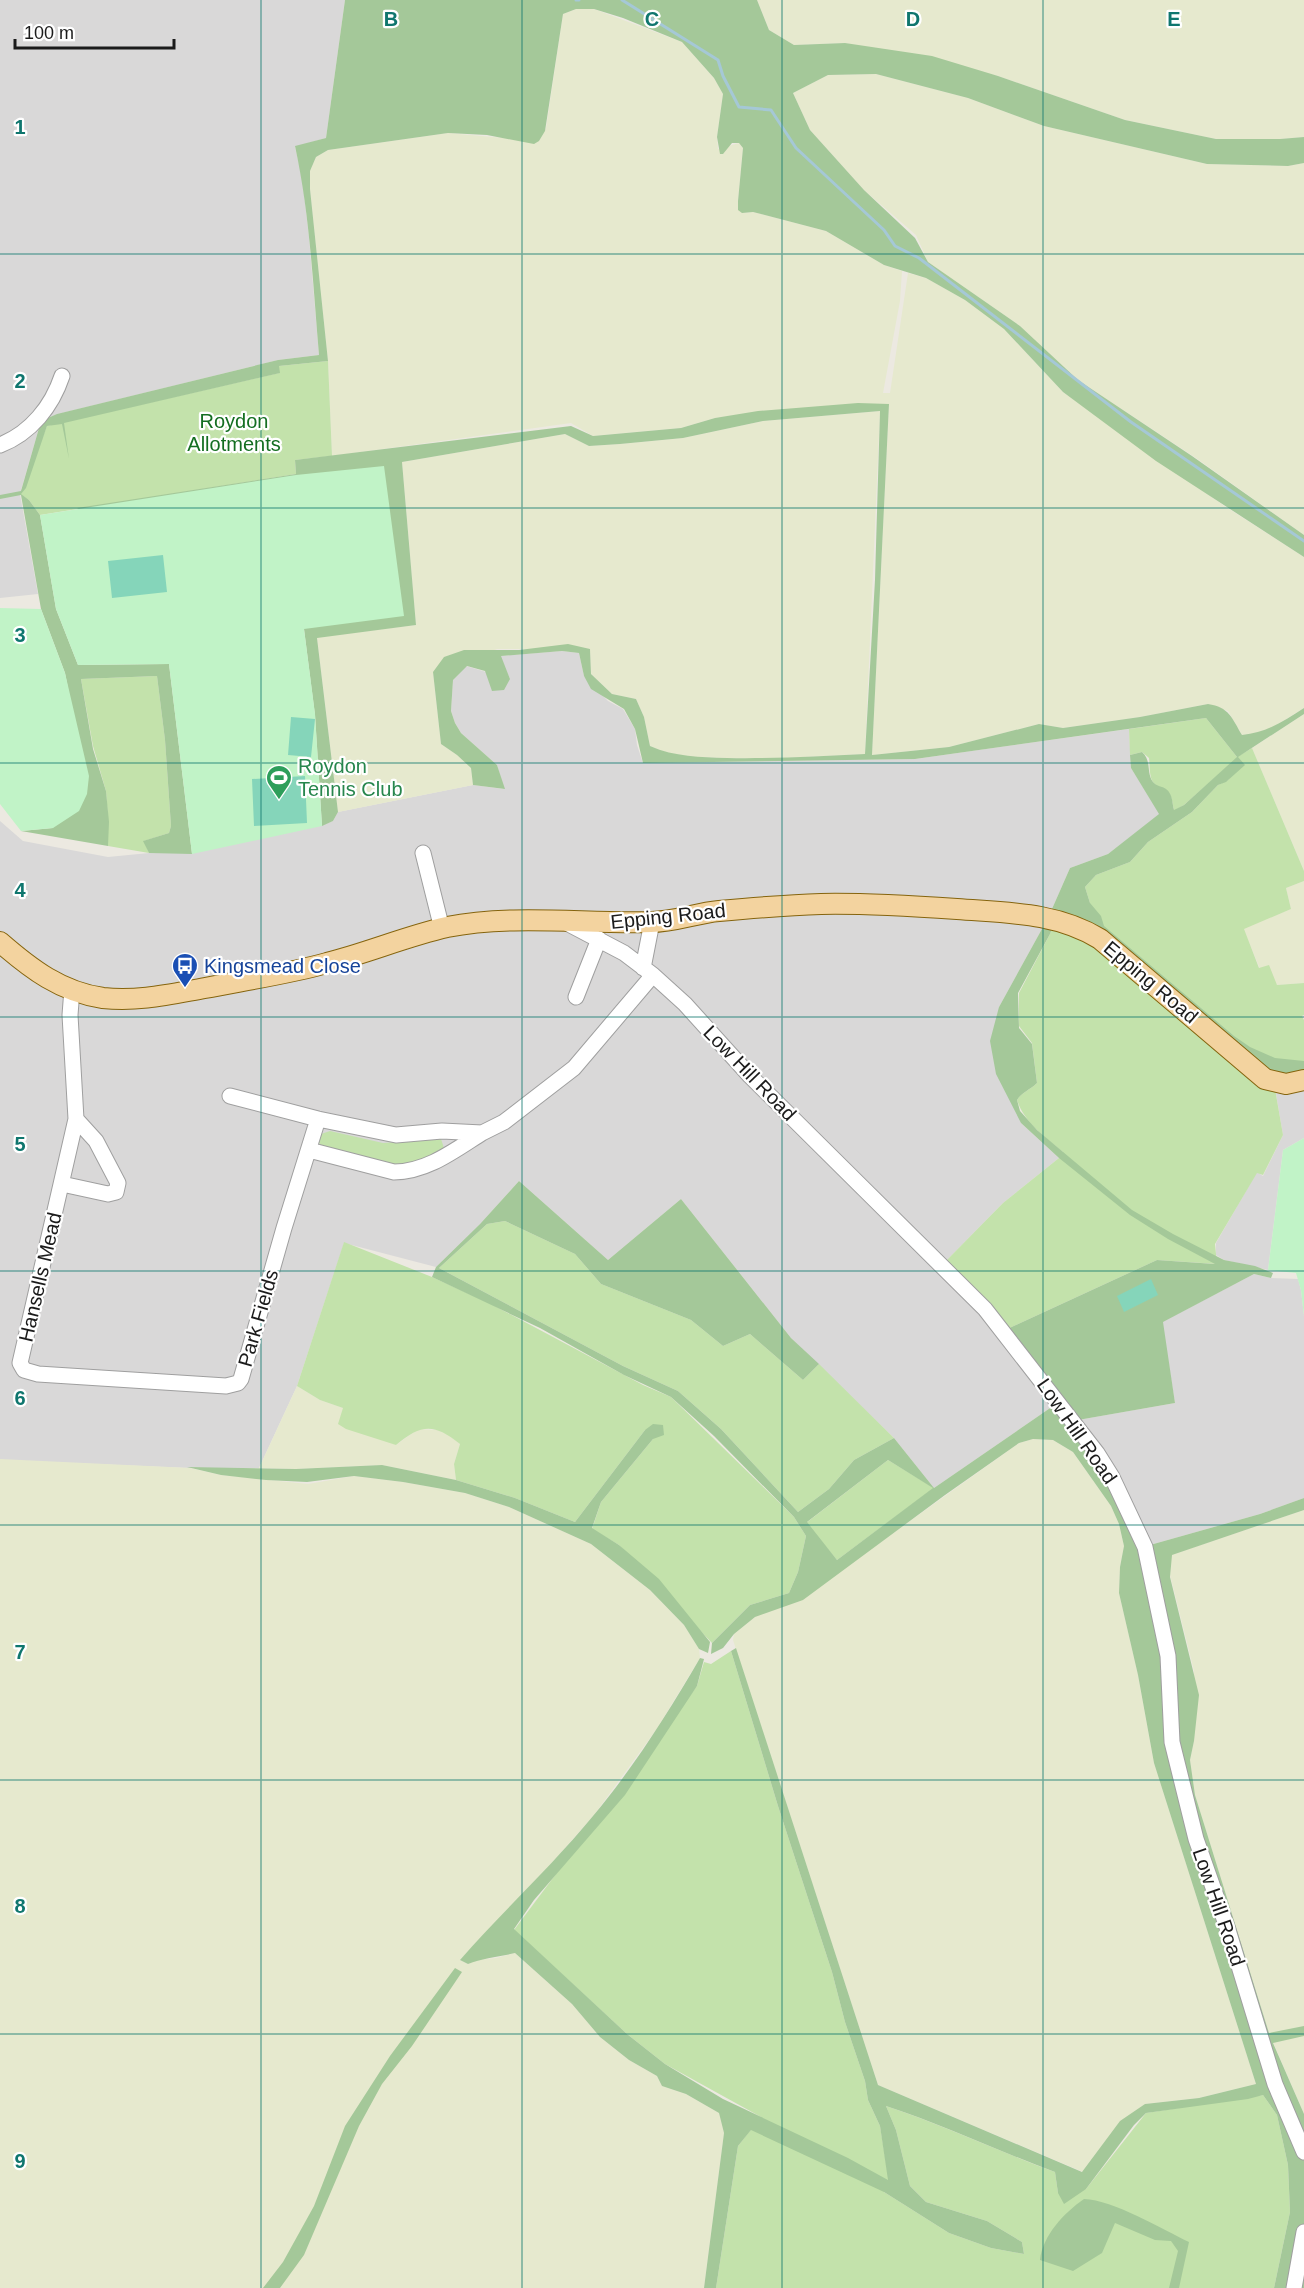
<svg xmlns="http://www.w3.org/2000/svg" width="1304" height="2288" viewBox="0 0 1304 2288" font-family="Arial,sans-serif">
	<style>
		.residential { fill: #d9d8d8 }
		.farmland { fill: #e6e9ce }
		.grass { fill: #c3e2ab }
		.forest { fill: #a4c899; fill-rule: evenodd }
		.park { fill: #c1f3c7 }
		.pitch { fill: #85d5ba }
		.lines { fill: none; stroke-linecap: round; stroke-linejoin: round }
		.stream { stroke: #a5c8d6; stroke-width: 3 }
		.minor-casing { stroke: #9f9f9f; stroke-width: 17 }
		.major-casing { stroke: #85640d; stroke-width: 22 }
		.minor { stroke: #fff; stroke-width: 15 }
		.major { stroke: #f3d39f; stroke-width: 20 }
		.grid { fill: none; stroke: #0f766e; stroke-width: 1.5; stroke-opacity: 0.55 }
		.labels { text-anchor: middle; dominant-baseline: central; stroke-width: 4.5; stroke-linejoin: round; paint-order: stroke }
		.park-label { font-size: 20px; fill: #146e21; stroke: #fff }
		.leisure-label { font-size: 20px; fill: #27864d; stroke: #fff; text-anchor: start }
		.street-label { font-size: 20px; fill: #1b1b1b; stroke: #fff }
		.transit-label { font-size: 20px; fill: #164399; stroke: #fff; text-anchor: start }
		.grid-label { font-size: 20px; text-anchor: middle; font-weight: bold; fill: #0f766e; stroke: #fff; stroke-width: 4.5; stroke-linejoin: round; paint-order: stroke }
	</style>
	<rect width="100%" height="100%" fill="#ece9e1"/>
	<path class="residential" d="M0,0H345L326,138L295,147L302,176L309,237L319,355L278,360L58,414L41,421L20,494L38,594L0,598Z
		M562,651L579,653L584,676L608,701L623,709L635,729L637,745L643,763L915,759L1129,729L1131,768L1160,814L1108,854L1070,868L1048,918L999,1007L1021,1123L1059,1158L1003,1203L942,1265L1056,1404L934,1488L894,1438L791,1338L681,1199L608,1260L519,1181L480,1224L436,1267L344,1243L297,1386L259,1468H190L0,1460V821L23,841L108,857L149,853H193L323,825L333,821L338,812L473,785L504,789L497,765L461,733L455,723L451,711L453,680L466,666L510,679L500,656Z
		M1274,1082H1304V1138L1283,1150L1268,1270L1224,1260L1216,1255V1243L1257,1172L1263,1176L1283,1135Z
		M1254,1274L1271,1278L1298,1279L1301,1290L1304,1316V1498L1260,1514L1150,1545L1078,1420L1175,1403L1162,1322Z"/>
	<path class="farmland" d="M757,0H1304V137L1280,139H1216L1125,120L998,76L845,43L794,45L769,30Z
		M576,9H594L682,42L714,78L723,94L717,137L718,149L739,143L743,148L738,201L742,213L753,212L826,231L884,265L902,271L900,301L883,393H890L908,273L926,278L965,300L1004,329L1063,392L1223,505L1304,557V708L1272,728L1252,734L1242,735L1228,711L1208,704L1140,717L1063,728L1039,724L949,747L872,755L889,404L715,418L681,428L593,436L571,423L332,456L328,361L310,189V171L316,157L328,150L448,133L539,141L546,128L563,14Z
		M876,74L968,98L1044,126L1207,164L1288,166L1304,163V535L1196,458L1078,380L1020,326L928,262L916,235L864,190L810,130L793,93L828,75Z
		M880,411L865,754L763,759L691,757L664,752L650,746L644,717L636,699L612,694L591,674L590,649H497L433,673L441,744L457,755L471,768L473,785L338,812L317,637L416,625L402,462L565,434L589,446L620,444L683,438L763,421Z
		M1304,714V871L1252,748Z
		M1304,881V983L1277,985L1260,969L1243,928L1291,909L1286,888Z
		M297,1386L320,1400L343,1408L396,1445L418,1429L437,1430L449,1435L460,1444L454,1464L456,1480L382,1465L296,1469L259,1468Z
		M1033,1439L1053,1440L1073,1452L1111,1506L1119,1524L1124,1546L1120,1567L1119,1593L1138,1675L1154,1763L1256,2084L1199,2098L1145,2104L1102,2148L1083,2172L878,2085L733,1640L734,1634L755,1617L836,1574L1019,1443Z
		M0,1459L190,1468L221,1475L308,1484L354,1476L403,1482L465,1493L509,1507L591,1544L650,1590L684,1625L699,1649L700,1658L656,1730L594,1815L550,1865L460,1960L468,1964L477,1960L496,1958L515,1953L572,2004L600,2037L629,2060L657,2076L662,2086L686,2094L719,2113L724,2133L704,2288H0Z
		M1304,1510V2114L1269,2033L1195,1795L1190,1760L1194,1741V1671L1170,1575L1171,1555Z"/>
	<path class="grass" d="M328,361L332,456L295,460L296,474L40,515L29,500L20,494L47,426L279,373V366Z
		M157,676L165,740L171,826L169,833L144,841L149,853L108,846V818L106,791L93,746L81,679Z
		M1206,718L1237,757L1252,748L1304,871V881L1286,888L1291,909L1244,929L1259,968L1269,965L1277,985L1304,983V1015L1302,1016L1304,1020V1085L1274,1083L1283,1135L1263,1175L1257,1173L1215,1244L1217,1264L1157,1260L1003,1331L942,1265L1003,1203L1059,1158L1063,1152C1045,1137 1024,1122 1017,1100C1022,1092 1030,1090 1037,1083L1032,1043L1019,1026V993L1050,934L1055,919L1090,903L1085,887L1096,875L1130,862L1148,842L1192,812L1218,785L1228,780L1240,767L1237,758L1184,805L1174,811C1170,781 1164,796 1153,782C1149,776 1150,766 1149,758L1142,752L1130,755L1129,729Z
		M330,1131L383,1143L441,1139L445,1151L407,1172L322,1150L318,1140L321,1134Z
		M505,1221L575,1254L601,1284L691,1320L723,1346L750,1334L803,1380L819,1364L894,1438L854,1460L829,1489L798,1512L721,1429L678,1391L623,1366L439,1268L487,1224Z
		M344,1242L432,1277L489,1303L643,1385L671,1397L794,1517L806,1536L798,1572L789,1593L750,1605L712,1643L619,1545L592,1529L601,1502L653,1439L645,1430L575,1522L515,1498L456,1480L454,1464L460,1444C434,1423 421,1424 396,1445L346,1429L338,1424L343,1408L320,1400L297,1386Z
		M888,1460L934,1488L837,1560L806,1523Z
		M731,1651L778,1806L832,1972L845,2022L865,2081L868,2100L880,2126L889,2181L884,2192L949,2233L991,2248L1024,2254L1022,2242L987,2221L926,2202L910,2186L896,2130L886,2106C943,2125 998,2151 1055,2172L1058,2193L1086,2189L1146,2113L1263,2095L1277,2115L1288,2165L1290,2212L1274,2288H716L738,2146L761,2117L665,2064L627,2034L514,1930L697,1686L704,1662L711,1664Z"/>
	<path class="forest" d="M345,0H757L769,30L794,45L845,43L932,56L998,76L1125,120L1216,139H1280L1304,137V163L1288,166L1207,164L1044,126L968,98L876,74L828,75L793,93L810,130L864,190L915,238L928,262L1020,326L1078,380L1192,456L1304,535V557L1156,461L1063,392L1004,329L965,300L926,278L884,265L826,231L753,212L742,213L738,210V201L743,148L739,143H732L723,154H720L717,137L723,94L714,78L682,42L623,18L594,9H576L563,14L545,131L539,141L534,144L487,135L448,133L328,150L316,157L310,171V189L328,361L279,366L280,373L64,423L69,459L62,424L47,426L26,488L21,494L29,500L40,515L56,609L78,665L169,664L192,854L149,853L143,841L169,833L171,826L165,740L157,676L81,679L93,749L106,791L109,822L108,846L21,831L53,828L75,724L65,673L41,609L21,495L0,499V495L21,491L41,421L57,414L278,360L319,355C313,285 310,215 295,146L326,138Z
		M858,403L889,404L872,755L949,747L1039,724L1063,728L1140,717L1208,704C1229,707 1232,718 1242,735C1266,733 1284,721 1304,708V714L1238,757L1245,765L1226,782L1218,785L1192,812L1148,842L1130,862L1096,875L1085,887L1090,903L1101,916L1104,926L1234,1036L1250,1047L1275,1058L1304,1061V1080L1286,1084L1130,964L1055,920L1050,934L1018,993L1019,1028L1032,1044L1037,1083C1030,1090 1022,1092 1017,1100L1020,1111L1037,1130L1132,1210L1173,1234L1224,1260L1255,1266L1273,1273L1271,1278L1254,1274L1163,1322L1175,1403L1078,1420L1003,1331L1157,1260L1215,1264L1168,1239L1130,1215L1059,1158L1021,1123L996,1074L990,1041L999,1007L1048,918L1070,868L1108,854L1159,814L1131,768L1130,755L1142,752C1152,761 1146,773 1153,782C1157,787 1162,786 1166,789C1173,794 1172,803 1174,810L1184,805L1237,757L1206,718L915,759L643,763L635,729L624,709L591,689L584,676L579,653L562,651L501,656L510,679L504,690L492,691L485,671L467,666L453,680L451,711L455,723L461,733L497,765L505,789L473,785L471,768L457,755L441,744L433,672L444,657L464,650H519L568,644L590,649L591,674L612,694L636,699L644,717L650,746C675,757 700,757 727,758C773,759 819,756 865,754L875,580L880,411L763,421L683,438L620,444L589,446L565,434L402,462L416,625L317,638L338,812L333,821L322,826L315,715L304,629L77,508L296,474L295,460L571,426L593,436L681,428L715,418L758,411Z
		M519,1181L608,1260L681,1199L791,1338L819,1364L803,1380L750,1334L723,1346L691,1320L601,1284L575,1254L505,1221L487,1224L439,1268L623,1366L678,1391L721,1429L798,1512L829,1489L854,1460L894,1438L934,1488L1056,1404L1150,1545L1260,1514L1304,1498V1510L1172,1555L1170,1577L1199,1695L1194,1741L1190,1760L1195,1795L1269,2033L1304,2026V2036L1273,2043L1304,2114V2288H1274L1290,2212L1288,2165L1277,2115L1263,2095L1248,2099L1146,2113L1134,2125L1086,2189L1064,2204L1058,2193L1055,2172C998,2151 944,2125 886,2106L896,2130L910,2186L926,2202L987,2221L1022,2242L1024,2254L991,2248L949,2233L884,2192L751,2130L738,2146L716,2288H704L724,2133L719,2113L686,2094L662,2086L657,2076L629,2060L600,2037L572,2004L515,1953C499,1957 482,1958 468,1964L460,1960C503,1911 551,1867 593,1816C634,1767 668,1713 700,1658L704,1659L697,1686L625,1795L534,1900L514,1929L627,2034L665,2064L723,2099L848,2158L888,2180L880,2126L868,2100L865,2081L845,2022L832,1972L778,1806L731,1651L736,1648L878,2085L1082,2172L1120,2121L1145,2104L1199,2098L1256,2084L1154,1763L1138,1675L1119,1593L1120,1567L1124,1546L1119,1524L1111,1506L1073,1452L1053,1440L1033,1439L1019,1443L945,1495L803,1600L755,1617L734,1634L723,1648L711,1654L712,1643L750,1605L789,1593L798,1572L806,1536L794,1517L714,1436L671,1397L624,1375L540,1328L432,1277L436,1267L480,1224ZM888,1460L933,1488L837,1560L807,1522Z
		M653,1424L663,1425L664,1435L653,1439L601,1502L592,1528L619,1545L659,1579L710,1642L708,1653L699,1649L684,1625L650,1590L591,1544L509,1507L465,1493L403,1482L354,1476L307,1482L266,1480L221,1475L187,1467L296,1469L382,1465L456,1480L515,1498L575,1522L645,1430Z
		M455,1968L462,1972L412,2046L382,2084L359,2126L304,2255L280,2288H263L283,2262L314,2206L345,2126L390,2056Z
		M1084,2199C1113,2200 1162,2229 1189,2242L1179,2288H1169L1178,2251L1171,2241L1155,2240L1115,2223L1102,2253L1073,2271L1040,2260C1043,2235 1064,2213 1084,2199Z"/>
	<path class="park" d="M384,466L404,616L304,629L315,714L322,826L192,854L169,664L78,665L56,609L40,515L296,475Z
		M0,608L41,609L65,673L89,776L87,794L79,811L53,828L21,831L0,804Z
		M1304,1138V1316L1301,1290L1296,1273L1268,1270L1283,1150Z"/>
	<path class="pitch" d="M163,555L167,592L112,598L108,561Z
		M291,717L315,719L311,757L288,755Z
		M305,776L307,823L254,826L252,779Z
		M1151,1279L1158,1295L1124,1312L1117,1296Z"/>
	<g class="lines">
		<path class="stream" d="M576,0H579
			M622,0L718,60L723,76L739,107L771,110L796,148L884,230L895,246L919,258L1131,422L1304,541"/>
		<defs>
			<path id="minor" d="M0,445C31,433 52,406 62,376
				M423,853L442,929
				M565,922L624,953L653,975L685,1004L750,1076L985,1309L1097,1453L1112,1477L1145,1547L1168,1656L1172,1742L1196,1839L1228,1930L1275,2084L1304,2152
				M643,968L652,922
				M72,989L70,1015L76,1119L20,1363L24,1370L38,1374L226,1386L238,1383L241,1379L284,1228L318,1119
				M576,997L599,939
				M230,1096L318,1119L396,1135L442,1131L482,1133L504,1122L574,1068L653,975
				M309,1150L394,1172C427,1172 455,1150 482,1133
				M62,1184L108,1194L116,1192L118,1183L96,1141L76,1119
				M1294,2288L1304,2232"/>
			<path id="major" d="M0,942C31,969 61,992 103,998C138,1002 171,994 205,988C246,980 287,974 327,963C367,953 407,936 447,927C514,914 584,924 651,922C675,922 696,913 719,911C752,908 787,905 821,904C866,903 912,906 957,909C1007,913 1056,912 1100,939L1265,1079L1286,1084L1304,1080"/>
		</defs>
		<use href="#minor" class="minor-casing"/>
		<use href="#major" class="major-casing"/>
		<use href="#minor" class="minor"/>
		<use href="#major" class="major"/>
	</g>
	<path class="grid" d="M261,0V2288M522,0V2288M782,0V2288M1043,0V2288M0,254H1304M0,508H1304M0,763H1304M0,1017H1304M0,1271H1304M0,1525H1304M0,1780H1304M0,2034H1304"/>
	<defs>
		<symbol id="stadium-pin" viewBox="-11 -11 22 30"><path d="M0 17L-7.5 6A9.5 9.5 0 1 1 7.5 6Z" fill="#2e9e5b" stroke="#fff"/><path d="M0-5a6.5 5 0 1 0 0 10a6.5 5 0 1 0 0-10ZM-3.5-1.8h7v3.6h-7Z" fill="#fff"/></symbol>
		<symbol id="bus-pin" viewBox="-11 -11 22 30"><path d="M0 17L-7.5 6A9.5 9.5 0 1 1 7.5 6Z" fill="#1a4fb4" stroke="#fff"/><path d="M-5-6H5V4H4V6H2V4H-2V6H-4V4H-5ZM-3.5-4V0h7V-4ZM-3.5 1.2v1.5H-2V1.2ZM2 1.2v1.5H3.5V1.2Z" fill="#fff"/></symbol>
	</defs>
	<g fill-rule="evenodd">
		<use href="#stadium-pin" x="264" y="763" width="30" height="40"/>
		<use href="#bus-pin" x="170" y="951" width="30" height="40"/>
	</g>
	<g class="labels">
		<g class="park-label">
			<text x="234" y="421">Roydon<tspan x="234" dy="23">Allotments</tspan></text>
		</g>
		<g class="leisure-label">
			<text x="298" y="766">Roydon<tspan x="298" dy="23">Tennis Club</tspan></text>
		</g>
		<g class="street-label">
			<text transform="translate(668 916) rotate(-6)">Epping Road</text>
			<text transform="translate(1151 982) rotate(40)">Epping Road</text>
			<text transform="translate(750 1073) rotate(46)">Low Hill Road</text>
			<text transform="translate(40 1277) rotate(-77)">Hansells Mead</text>
			<text transform="translate(258 1318) rotate(-74)">Park Fields</text>
			<text transform="translate(1077 1431) rotate(55)">Low Hill Road</text>
			<text transform="translate(1219 1907) rotate(71)">Low Hill Road</text>
		</g>
		<g class="transit-label">
			<text x="204" y="966">Kingsmead Close</text>
		</g>
	</g>
	<g class="grid-label">
		<text x="391" y="26">B</text>
		<text x="652" y="26">C</text>
		<text x="913" y="26">D</text>
		<text x="1174" y="26">E</text>
		<text x="20" y="134">1</text>
		<text x="20" y="388">2</text>
		<text x="20" y="642">3</text>
		<text x="20" y="897">4</text>
		<text x="20" y="1151">5</text>
		<text x="20" y="1405">6</text>
		<text x="20" y="1659">7</text>
		<text x="20" y="1913">8</text>
		<text x="20" y="2168">9</text>
	</g>
	<path d="M15 39v9h159v-9" fill="none" stroke="#1b1b1b" stroke-width="3"/>
	<text x="24" y="39" font-size="18" fill="#1b1b1b" stroke="#ffffff" stroke-width="4.5" paint-order="stroke">100 m</text>
</svg>
